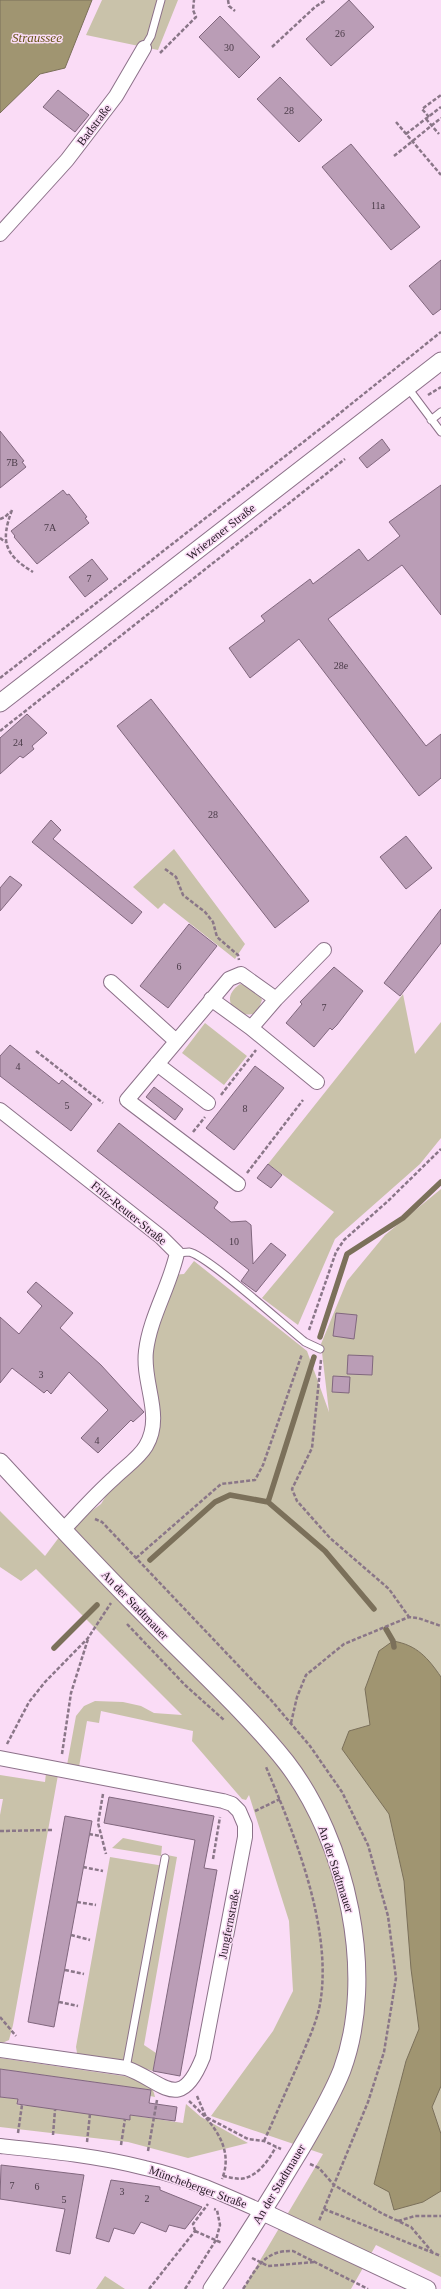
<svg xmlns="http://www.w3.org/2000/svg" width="441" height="2289" viewBox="0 0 441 2289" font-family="'Times New Roman',serif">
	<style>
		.green { fill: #c9c2aa }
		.water { fill: #a09571; stroke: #7b705a }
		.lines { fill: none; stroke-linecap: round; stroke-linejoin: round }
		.stream { stroke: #7b705a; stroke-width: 5.5 }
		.building { fill: #ba9db6; stroke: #81677e }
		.service-casing { stroke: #8c7189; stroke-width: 9 }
		.minor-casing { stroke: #8c7189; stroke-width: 16 }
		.tertiary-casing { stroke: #8c7189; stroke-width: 19 }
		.path { stroke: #8a7688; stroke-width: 2.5; stroke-dasharray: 4 2; stroke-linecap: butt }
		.service { stroke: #fff; stroke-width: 7 }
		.minor { stroke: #fff; stroke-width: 14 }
		.tertiary { stroke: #fff; stroke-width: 17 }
		.labels { text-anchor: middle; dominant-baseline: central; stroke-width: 3; stroke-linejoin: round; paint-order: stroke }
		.number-label { font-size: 10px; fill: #4a3b48 }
		.street-label { font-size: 12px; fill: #251a24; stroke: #fadcf6 }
		.water-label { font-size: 13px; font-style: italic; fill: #635213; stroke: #fadcf6 }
	</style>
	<rect width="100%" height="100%" fill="#fadcf6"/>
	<path class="green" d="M102,0H178L158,50L86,35Z
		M174,849L245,944L235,959L164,903L158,909L133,887Z
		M240,984C250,985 259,991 262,1000L257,1013C238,1020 217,1000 240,984Z
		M403,994L415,1054L441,1022V1138L420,1164L335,1239L298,1325L262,1298L334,1212L268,1164Z
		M205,1023L247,1056L224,1085L182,1053Z
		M441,1189V2277L376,2245L351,2289H243L323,2154L211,2116L273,2031L293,1991L289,1921L249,1795L246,1800L242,1799L192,1741L193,1731L101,1711L99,1723L87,1721L79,1767L67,1765L76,1716L84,1706L95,1701L123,1702L141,1706L154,1713L182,1715L36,1569L21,1581L0,1567V1511L45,1556L63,1532L101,1504L122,1470L154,1427L146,1366L172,1275L184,1274L194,1261L307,1351L329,1412L321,1344L347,1281L385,1235Z
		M46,1773L58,1775L13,2025L9,2040L0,2044V1815L3,1799H0V1775L45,1782Z
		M123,1838L162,1846L161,1856L112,1848Z
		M167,1855L177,1857L144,2045L156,2053L153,2071L129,2064L81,2056L77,2053L76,2047L110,1857L164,1866Z
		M0,2058L137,2078C147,2083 153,2086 155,2097L150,2096L151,2090L0,2069Z
		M0,2097L18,2099L17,2105L27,2106L28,2100L52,2104V2109L61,2111L63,2105L130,2120V2115L183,2123L186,2104L201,2117L248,2143L188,2158L128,2142L0,2127Z
		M105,2276L125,2289H96Z"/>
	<path class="water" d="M0,0H92L65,68L40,74L0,113Z
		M393,1641C417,1645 428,1658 441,1677V2086L432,2107L441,2134V2191L423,2202L394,2210L389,2192L374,2184L406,2061L419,2029L411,1969L404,1881L389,1814L342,1749L349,1731L370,1725L365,1689L379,1651Z"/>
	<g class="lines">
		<path class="stream" d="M320,1337L347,1254L403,1218L441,1182
			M314,1357L268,1502L325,1551L374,1609
			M150,1560L215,1502L230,1495L268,1502
			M386,1629L393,1641L394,1647
			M54,1648L97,1605"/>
	</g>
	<path class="building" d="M349,0L374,27L331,66L306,39Z
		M220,16L260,57L239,78L199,37Z
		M280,77L322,120L299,142L257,99Z
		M58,90L89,115L75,132L43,107Z
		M351,144L420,227L391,250L322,167Z
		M441,260V309L433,315L409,286Z
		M0,431L24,461L22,462L26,467L0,488Z
		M382,439L390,450L367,468L359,458Z
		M441,485V615L402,565L328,619L426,746L441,734V778L419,796L299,639L250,678L229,648L265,621L261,616L310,579L313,584L359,549L368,561L400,536L389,522Z
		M63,490L67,495L69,494L87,517L85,518L89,523L37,564L14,537L15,536L11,531Z
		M92,559L108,579L85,597L69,577Z
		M151,699L309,901L275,928L117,726Z
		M27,714L47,733L32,746L34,749L23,758L20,756L0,774V738Z
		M51,820L61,830L53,839L142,912L132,924L32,842Z
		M406,836L432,868L406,889L380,857Z
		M10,876L22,885L0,911V888Z
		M441,909V943L400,996L384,983Z
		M189,924L217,946L168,1008L140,986Z
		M334,967L363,991L337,1025L332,1030L330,1028L314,1047L286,1023L302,1004L300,1002Z
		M10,1045L59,1084L62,1080L92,1104L71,1131L0,1076V1056Z
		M255,1066L284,1088L234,1150L206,1128Z
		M154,1087L183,1109L175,1120L146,1097Z
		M119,1123L218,1202L214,1208L231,1222L246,1221L251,1225L253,1264L271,1243L286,1255L256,1292L241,1281L249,1270L97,1151Z
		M268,1164L282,1175L271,1188L257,1178Z
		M36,1282L73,1313L60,1328L101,1365L144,1412L133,1422L131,1420L98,1453L81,1438L108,1410L69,1372L51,1394L47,1390L44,1393L12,1368L0,1383V1317L19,1334L42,1306L27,1292Z
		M336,1313L357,1315L354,1339L333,1336Z
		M348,1355L373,1356L372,1375L347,1374Z
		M333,1376L350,1377L349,1393L332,1392Z
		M109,1797L214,1816L204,1868L217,1870L180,2076L153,2071L195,1840L104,1823Z
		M65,1816L92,1821L54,2027L28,2022Z
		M0,2069L151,2090L149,2103L177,2107L175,2121L130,2115V2120L17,2104L18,2099L0,2097Z
		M1,2165L84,2175L70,2254L56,2251L65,2209L0,2199Z
		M111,2180L160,2187V2190L202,2207L185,2229L169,2225L166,2232L141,2222L134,2234L114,2228L109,2242L96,2238Z"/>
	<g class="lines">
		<defs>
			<path id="service" d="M144,48L151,36L161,0
				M408,388L441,432
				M431,420L441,412
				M177,1253C181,1253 185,1252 189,1252C207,1255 286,1327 305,1342L320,1349
				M126,2068L165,1858"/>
			<path id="minor" d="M0,234L67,160L116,96L144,48
				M111,982L176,1041
				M211,999L251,1028L276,999L241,974L229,979L127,1100L238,1184
				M276,999L324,950
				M251,1028L317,1082
				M157,1064L208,1103
				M0,1110L161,1237L177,1253C170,1286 150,1317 146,1351C142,1384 164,1415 146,1446C139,1458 124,1468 114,1478C96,1494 80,1512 63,1530
				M0,1758L223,1801L232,1804L239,1811L245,1825V1837L203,2057C180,2115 163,2081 126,2068L0,2050
				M0,2146C48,2151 98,2156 145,2168C186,2177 225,2195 263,2212"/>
			<path id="tertiary" d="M0,703L441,361
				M0,1462C49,1515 97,1567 148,1618C193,1664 246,1712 286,1762C347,1841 377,1975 342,2070C331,2098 315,2124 300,2150C272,2197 243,2243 212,2289
				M263,2212L427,2289"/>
		</defs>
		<use href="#service" class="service-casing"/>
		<use href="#minor" class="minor-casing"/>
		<use href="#tertiary" class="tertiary-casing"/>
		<path class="path" d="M228,0L229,6L235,11
			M272,47L315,7L326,0
			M160,53L196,17L193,10L194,0
			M429,117L422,109L441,95
			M426,119L439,134
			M396,122L441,175
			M406,134L441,107
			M394,156L441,118
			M428,395L441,387
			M12,510C0,542 5,555 33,572
			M0,519L5,517L10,512
			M0,538L5,542
			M0,678L320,429L441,332
			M0,731L345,459
			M165,869L176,877L183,895L205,912L213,922L217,937L238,955L239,960
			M36,1051L103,1103
			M221,1095L256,1050
			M193,1132L205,1117
			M247,1173L303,1100
			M309,1330L336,1252L344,1240L388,1201L441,1149
			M321,1360L312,1448L292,1489L297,1501L330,1538L389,1589L409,1617
			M95,1519L102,1522L271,1700L310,1746L342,1792L368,1845L388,1916L396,1978L384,2052L368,2102L319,2221
			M136,1558L221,1484L255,1480L263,1465L302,1354
			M127,1624L185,1685L224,1720
			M291,1723L297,1697L306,1675L344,1644L409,1617L418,1618L441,1626
			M7,1744L29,1702L45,1682L88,1638L111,1603
			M62,1754L71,1693L88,1639
			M103,1794L98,1823L106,1854
			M255,1811L280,1799
			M0,1831L52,1830
			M89,1834L101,1836
			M213,1859L220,1817
			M83,1867L103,1871
			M77,1902L96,1905
			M71,1935L90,1940
			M65,1970L84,1974
			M59,2002L78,2006
			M0,2017L16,2036
			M197,2096L206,2117L248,2139L264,2141L281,2149
			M189,2101C211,2121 235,2147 222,2179
			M18,2133L22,2105
			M53,2135L55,2110
			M264,2141C275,2117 285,2093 296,2069C304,2050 314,2029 319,2009C335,1934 295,1835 266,1767
			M87,2142L90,2114
			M121,2145L125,2119
			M148,2151L157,2100
			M310,2164L319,2168L334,2185L383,2214L411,2227L433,2253
			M223,2176C229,2177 239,2180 245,2178C260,2174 269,2159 276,2147
			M324,2209L441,2256
			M398,2221L415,2216H441
			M195,2231L193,2224L208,2204
			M195,2231L222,2243
			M252,2258L268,2266L315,2262
			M149,2289L195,2231
			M185,2289L216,2240L220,2225L217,2210L214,2209
			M243,2289C257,2268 264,2250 293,2251L368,2289"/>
		<use href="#service" class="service"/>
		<use href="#minor" class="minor"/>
		<use href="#tertiary" class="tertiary"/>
	</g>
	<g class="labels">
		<g class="number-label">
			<text x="340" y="33">26</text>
			<text x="229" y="47">30</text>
			<text x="289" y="110">28</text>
			<text x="378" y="205">11a</text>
			<text x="12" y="462">7B</text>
			<text x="50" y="527">7A</text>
			<text x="89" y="578">7</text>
			<text x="341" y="665">28e</text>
			<text x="18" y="742">24</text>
			<text x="213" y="814">28</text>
			<text x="179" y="966">6</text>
			<text x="324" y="1007">7</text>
			<text x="18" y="1066">4</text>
			<text x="67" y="1105">5</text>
			<text x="245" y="1108">8</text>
			<text x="234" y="1241">10</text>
			<text x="41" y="1374">3</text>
			<text x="97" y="1440">4</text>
			<text x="12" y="2185">7</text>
			<text x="37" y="2186">6</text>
			<text x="122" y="2191">3</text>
			<text x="147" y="2198">2</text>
			<text x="64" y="2199">5</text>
		</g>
		<g class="street-label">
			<text transform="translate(94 125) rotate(-53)">Badstraße</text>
			<text transform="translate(221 532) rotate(-38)">Wriezener Straße</text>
			<text transform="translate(129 1213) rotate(39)">Fritz-Reuter-Straße</text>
			<text transform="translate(135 1605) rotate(46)">An der Stadtmauer</text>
			<text transform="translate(336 1869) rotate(72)">An der Stadtmauer</text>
			<text transform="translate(229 1924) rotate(-79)">Jungfernstraße</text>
			<text transform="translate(279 2184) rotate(-59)">An der Stadtmauer</text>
			<text transform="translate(198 2187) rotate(20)">Müncheberger Straße</text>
		</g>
		<g class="water-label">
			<text x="37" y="37">Straussee</text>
		</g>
	</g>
</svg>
